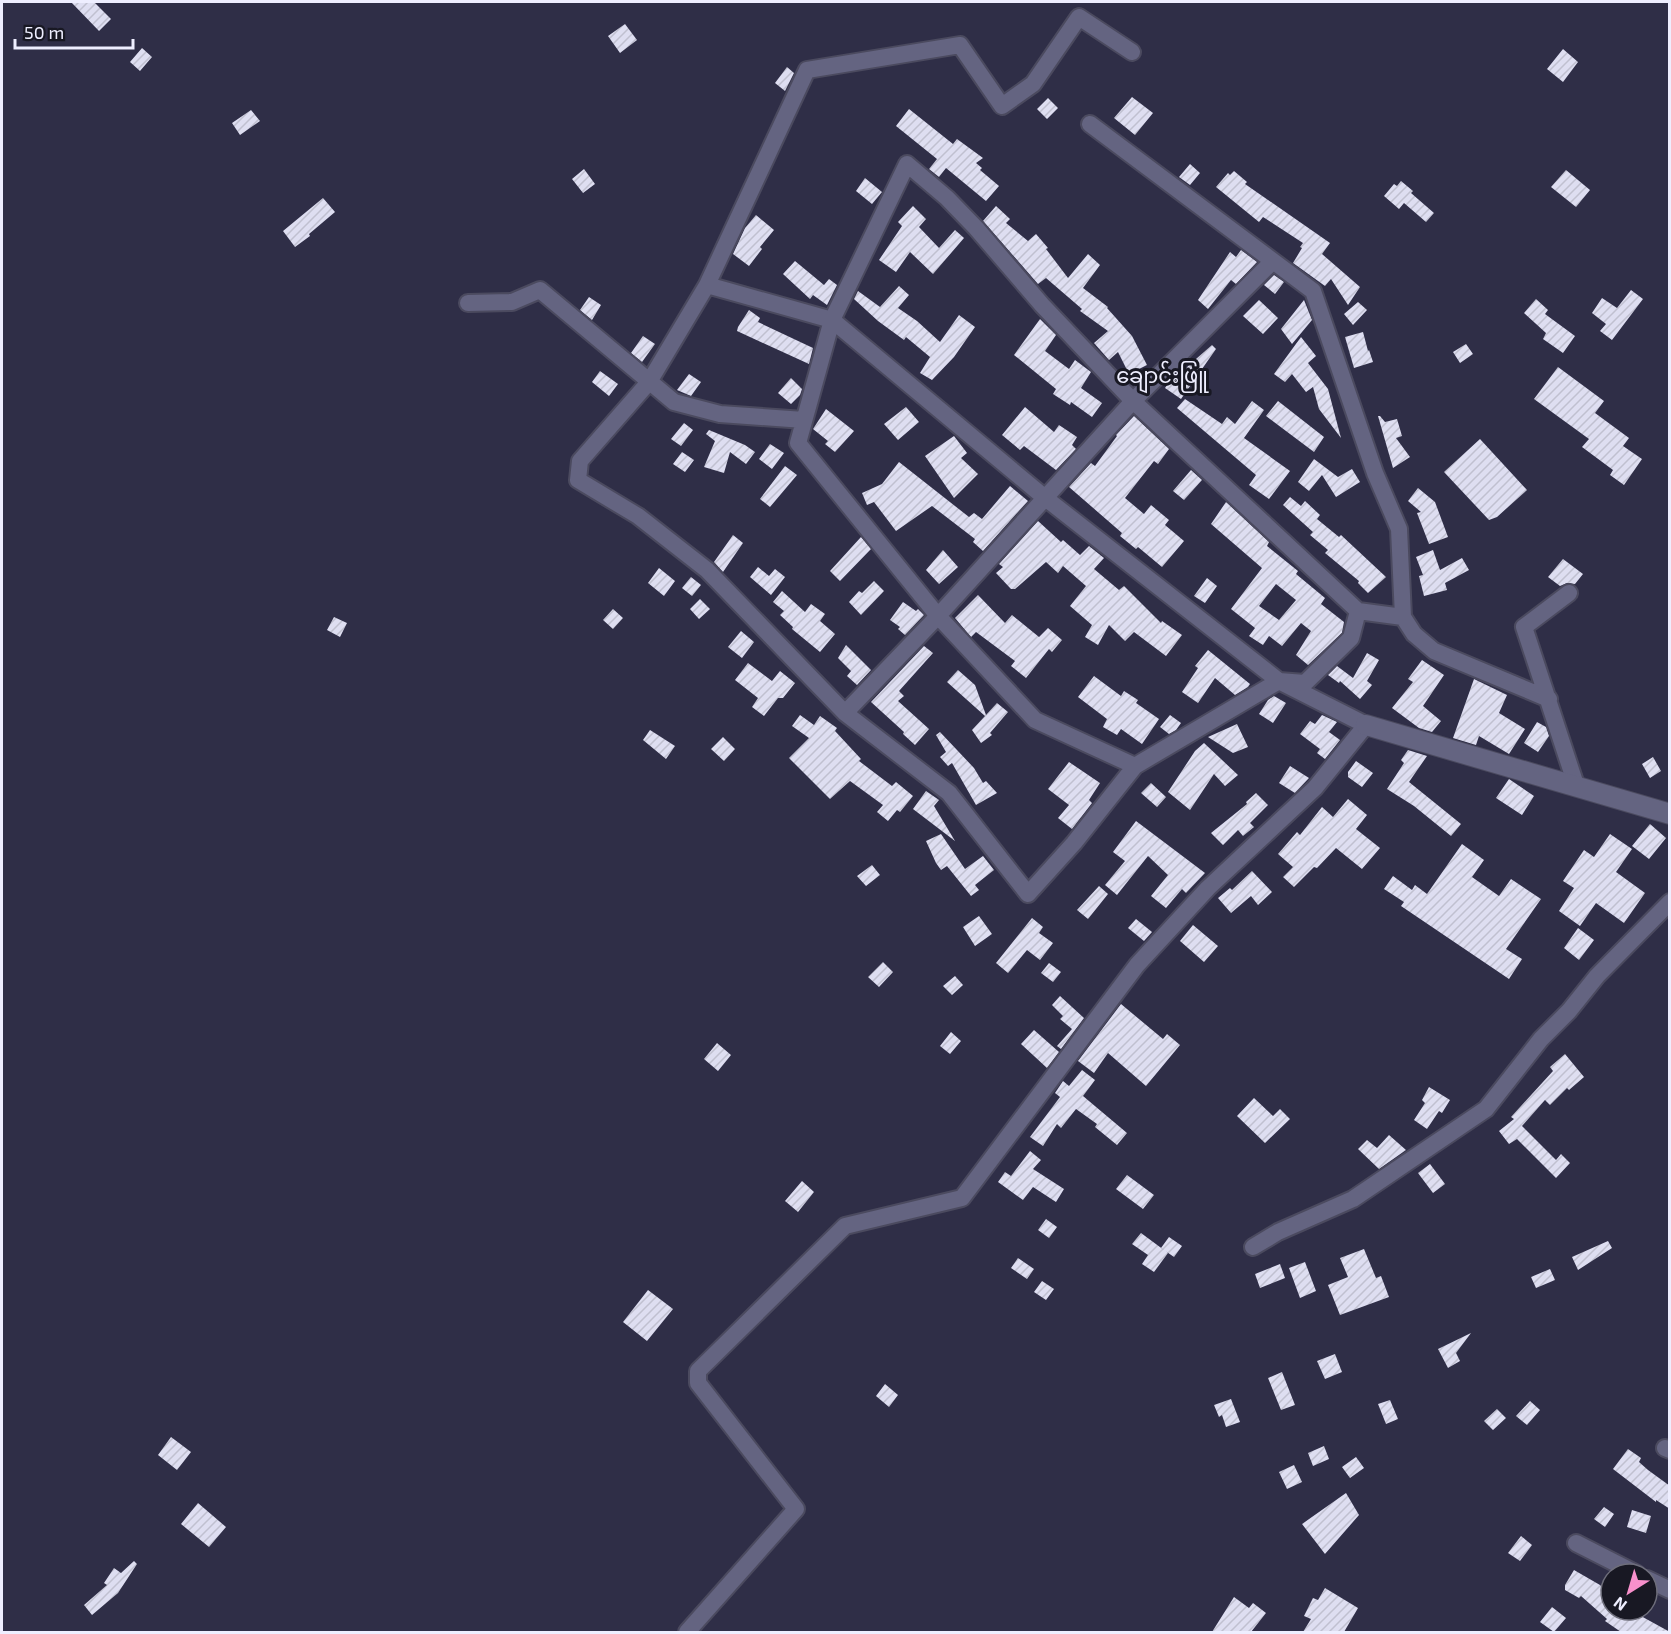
<svg xmlns="http://www.w3.org/2000/svg" width="1671" height="1634" viewBox="0 0 1671 1634" font-family="'Exo 2','Noto Sans Myanmar',sans-serif">
	<style>
		.building { fill: url(#building-hatch); fill-rule: evenodd }
		.lines { fill: none; stroke-linecap: round; stroke-linejoin: round }
		.minor-casing { stroke: #4b4a5f; stroke-width: 20 }
		.tertiary-casing { stroke: #4b4a5f; stroke-width: 22 }
		.minor { stroke: #646481; stroke-width: 16 }
		.tertiary { stroke: #646481; stroke-width: 20 }
		.labels { text-anchor: middle; dominant-baseline: central; stroke-width: 6; stroke-linejoin: round; paint-order: stroke }
		.quarter-label { font-size: 21px; fill: #eef; stroke: #181823 }
	</style>
	<defs>
		<pattern id="building-hatch" width="6" height="6" patternUnits="userSpaceOnUse" patternTransform="scale(1.5)"><rect width="6" height="6" fill="#dedef1"/><path d="M-1 1l2-2M0 6l6-6M5 7l2-2" fill="none" stroke="#c0c0d0"/></pattern>
	</defs>
	<rect width="100%" height="100%" fill="#2f2e47"/>
	<path class="building" d="M71,2H94L111,19L99,31Z
		M625,24L637,40L620,53L608,36Z
		M142,48L152,57L140,71L130,62Z
		M1563,49L1578,62L1563,82L1547,69Z
		M787,67L794,73L785,91L775,83Z
		M1132,97L1153,113L1135,135L1114,118Z
		M1048,98L1058,108L1047,119L1037,109Z
		M909,109L953,144L957,139L983,158L976,163L982,168L980,170L999,186L986,201L946,168L939,177L929,169L937,159L896,126Z
		M251,110L260,121L240,135L232,123Z
		M1190,164L1200,173L1190,185L1179,177Z
		M584,169L595,184L583,193L572,179Z
		M1566,170L1590,190L1576,207L1551,187Z
		M1234,171L1247,182L1245,184L1330,243L1322,254L1360,287L1348,305L1331,279L1325,286L1293,263L1302,248L1300,247L1303,243L1263,217L1259,222L1216,187L1228,173L1230,175Z
		M865,178L882,192L872,204L856,191Z
		M1401,181L1413,191L1411,193L1434,213L1426,222L1404,203L1399,209L1384,196L1394,184L1397,186Z
		M323,198L335,212L309,234L310,236L295,247L283,231Z
		M913,206L926,219L919,227L939,248L955,230L964,238L933,274L910,252L896,272L879,260L902,226L898,222Z
		M996,206L1010,219L1006,223L1028,241L1036,234L1048,248L1046,249L1068,278L1088,254L1100,265L1083,288L1108,307L1107,308L1132,336L1147,365L1129,374L1118,352L1109,360L1094,343L1108,331L1080,311L1082,309L1046,278L1038,284L983,221Z
		M756,215L774,230L760,247L762,249L749,266L733,254L745,228Z
		M1241,250L1257,262L1236,284L1231,280L1208,309L1198,300L1230,252L1236,257Z
		M795,261L824,285L829,279L837,285L827,305L813,295L810,299L783,274Z
		M1274,275L1284,282L1275,294L1264,285Z
		M899,286L909,295L898,308L917,321L940,342L959,315L975,327L954,357L932,380L920,373L930,357L906,337L904,340L878,321L854,299L858,291L880,307Z
		M1631,290L1643,299L1612,340L1600,331L1606,324L1592,313L1602,298L1617,308Z
		M589,297L601,305L592,320L580,310Z
		M1536,299L1548,310L1545,314L1575,336L1563,353L1543,339L1546,333L1524,313Z
		M1259,300L1278,318L1263,334L1243,316Z
		M1304,300L1312,320L1292,344L1281,329Z
		M1358,302L1367,310L1353,325L1344,314Z
		M749,310L760,318L758,322L813,348L809,364L737,331L738,327Z
		M1040,319L1056,335L1045,351L1069,369L1075,360L1091,372L1081,388L1102,403L1092,417L1071,402L1070,405L1053,394L1056,389L1014,355Z
		M1363,332L1368,351L1369,350L1373,362L1354,368L1345,337Z
		M643,336L655,344L642,362L631,353Z
		M1301,337L1316,356L1308,363L1328,389L1341,438L1319,409L1313,387L1306,392L1292,374L1285,382L1274,374Z
		M1466,344L1473,354L1460,363L1453,352Z
		M1212,345L1216,349L1181,399L1165,388L1172,378L1177,381L1188,366Z
		M1558,367L1604,401L1595,413L1629,438L1623,446L1642,459L1624,485L1610,475L1613,470L1582,447L1589,439L1534,399Z
		M600,371L618,384L609,396L592,382Z
		M689,374L701,382L691,396L677,390Z
		M791,378L802,389L800,395L791,404L778,393Z
		M1185,399L1222,424L1227,417L1235,424L1252,401L1264,410L1244,438L1290,471L1269,499L1249,485L1256,475L1177,408Z
		M1278,401L1324,437L1314,452L1266,416Z
		M906,407L919,422L898,440L884,424Z
		M1025,407L1054,432L1059,425L1077,437L1072,445L1076,449L1056,470L1024,446L1020,450L1002,435Z
		M826,409L854,431L835,452L825,444L828,441L813,429Z
		M1134,416L1169,449L1158,464L1154,461L1125,498L1144,514L1151,505L1169,520L1165,525L1184,541L1162,567L1138,547L1136,549L1120,536L1122,533L1069,487L1091,463L1095,466L1117,436L1116,435Z
		M1378,416H1380L1385,422L1397,419L1402,436L1396,438L1410,457L1393,468Z
		M684,423L693,430L681,446L671,439Z
		M709,430L745,445L755,452L746,464L730,452L724,473L704,467L715,441L706,434Z
		M954,436L967,453L961,458L978,474L954,498L925,456Z
		M1480,439L1527,490L1497,517L1489,520L1444,472Z
		M770,444L784,453L772,469L759,459Z
		M682,452L694,460L685,472L673,464Z
		M1314,459L1338,477L1352,469L1360,482L1336,497L1322,475L1309,491L1298,482Z
		M899,462L969,517L974,513L982,519L1010,486L1028,501L983,551L973,542L975,539L932,506L896,531L874,502L867,505L862,493L882,484Z
		M785,466L797,475L770,507L760,499Z
		M1191,470L1202,480L1184,500L1173,491Z
		M1418,488L1435,502L1448,537L1429,544L1417,513L1421,512L1408,501Z
		M1290,497L1301,506L1305,501L1320,515L1317,519L1339,537L1341,535L1386,577L1368,593L1358,583L1359,581L1325,553L1328,550L1310,535L1313,532L1283,505Z
		M1226,502L1269,542L1267,546L1298,571L1296,574L1325,598L1321,604L1344,622L1342,633L1308,665L1296,655L1311,631L1301,623L1282,646L1269,636L1263,645L1249,636L1255,628L1231,609L1262,568L1211,524ZM1276,584L1296,600L1279,620L1259,606Z
		M1038,521L1061,542L1063,540L1080,555L1089,546L1104,558L1094,569L1119,590L1124,586L1161,623L1162,621L1182,635L1166,656L1134,632L1125,641L1109,625L1098,645L1085,637L1092,625L1070,606L1086,586L1063,566L1058,573L1046,562L1015,589H1011L996,573L1003,567L999,564Z
		M733,535L743,543L723,572L714,562Z
		M861,537L871,549L840,581L830,571Z
		M943,550L958,567L939,584L926,570Z
		M1433,550L1440,570L1462,558L1469,570L1445,583L1447,590L1424,596L1419,576L1423,575L1416,557Z
		M1563,559L1583,574L1575,584L1567,583L1560,586L1548,577Z
		M758,567L769,576L775,569L785,577L771,595L750,577Z
		M659,568L675,581L664,596L648,583Z
		M691,577L701,585L692,596L682,588Z
		M1207,578L1217,586L1205,603L1194,596Z
		M874,581L884,591L861,615L849,602L859,591L862,593Z
		M782,591L805,612L811,604L825,614L820,621L835,634L820,652L792,629L793,627L780,615L784,611L773,602Z
		M978,595L1005,623L1012,615L1039,637L1048,628L1062,640L1052,652L1049,649L1026,678L1011,666L1015,661L976,632L971,637L955,618Z
		M700,599L710,609L699,619L690,609Z
		M903,602L916,611L918,609L924,615L905,635L898,629L900,627L890,620Z
		M613,609L623,618L613,629L603,620Z
		M334,617L347,623L340,637L327,630Z
		M741,631L754,642L742,658L728,647Z
		M846,645L871,670L857,685L847,676L851,671L838,658Z
		M924,646L933,653L899,691L904,696L898,701L929,729L915,745L903,734L904,732L871,702Z
		M1208,650L1250,684L1248,687L1235,695L1215,678L1198,703L1182,692L1198,668L1195,666Z
		M1367,653L1379,660L1367,681L1372,685L1360,699L1340,681L1339,683L1328,675L1337,666L1353,678Z
		M1422,660L1444,675L1423,706L1441,721L1432,732L1419,728L1392,708L1413,682L1408,679Z
		M748,663L772,681L780,671L795,683L783,698H778L764,716L752,707L758,698L735,680Z
		M958,670L975,685L986,715L997,703L1008,712L990,733L992,735L981,743L972,730L985,716L947,682Z
		M1094,676L1121,696L1124,691L1138,700L1136,703L1159,719L1142,744L1121,729L1117,735L1103,727L1107,719L1078,697Z
		M1474,679L1507,695L1499,713L1525,729L1509,754L1479,736L1476,745L1453,738Z
		M1274,696L1286,703L1273,723L1259,714L1268,700Z
		M800,715L814,725L820,716L837,728L835,731L861,759L859,761L892,786L896,782L913,796L900,812L897,810L888,821L877,812L883,805L850,781L830,799L789,758L809,738L792,726Z
		M1170,715L1181,723L1176,730L1169,734L1160,727Z
		M1322,715L1337,722L1329,732L1340,740L1325,759L1317,753L1320,749L1300,734L1310,721L1315,724Z
		M1537,722L1546,727L1549,736L1538,752L1524,743Z
		M1237,724L1248,747L1233,753L1208,737Z
		M650,730L675,746L666,759L643,740Z
		M940,732L974,768L983,783L986,781L997,793L976,805L952,763L948,766L940,757L946,752L936,735Z
		M723,737L735,749L724,761L711,749Z
		M1204,743L1238,775L1225,786L1214,774L1190,810L1168,792L1195,751Z
		M1408,750L1427,756L1409,782L1461,824L1451,836L1414,806L1387,789L1404,763L1401,760Z
		M1653,757L1661,771L1650,778L1642,764Z
		M1356,761L1373,773L1362,787L1348,777V772Z
		M1069,762L1100,783L1089,800L1092,803L1072,829L1058,818L1069,805L1048,789Z
		M1290,766L1309,778L1295,793L1279,783Z
		M1509,779L1534,796L1522,815L1496,798Z
		M1151,783L1166,797L1157,807L1141,793Z
		M926,791L939,800L934,806L955,841L913,809Z
		M1256,793L1268,805L1250,823L1254,827L1243,836L1238,830L1223,845L1211,833L1247,804L1246,802Z
		M1348,799L1367,815L1356,829L1380,848L1362,869L1336,848L1317,868L1314,867L1294,887L1283,877L1293,867L1278,854L1297,832L1300,835L1322,807L1333,817Z
		M1136,821L1205,873L1186,893L1182,889L1166,908L1151,896L1168,875L1148,856L1117,895L1105,885L1125,861L1113,852Z
		M1650,824L1666,838L1649,859L1632,846Z
		M941,834L965,869L983,856L994,870L975,885L979,890L971,896L947,866L941,870L936,863L926,841Z
		M1610,834L1632,849L1616,872L1645,893L1624,923L1596,903L1580,926L1559,911L1574,888L1563,881L1584,850L1594,857Z
		M1462,844L1484,860L1472,877L1499,896L1511,879L1541,899L1506,949L1522,959L1509,979L1401,906L1404,902L1384,889L1393,876L1412,890L1415,885L1427,894Z
		M872,865L880,875L866,886L857,876Z
		M1252,871L1272,892L1258,905L1251,896L1231,913L1218,898L1230,888L1232,890Z
		M1099,886L1108,894L1088,919L1077,910Z
		M979,916L992,934L975,946L963,927Z
		M1032,918L1043,927L1039,933L1053,943L1040,960L1027,950L1008,973L996,963Z
		M1136,919L1152,932L1144,941L1128,928Z
		M1193,925L1218,946L1204,962L1180,941Z
		M1578,928L1594,940L1579,960L1564,948Z
		M883,962L893,972L879,987L868,977Z
		M1049,963L1061,972L1053,982L1041,973Z
		M955,976L963,985L952,995L943,986Z
		M1060,996L1084,1018L1061,1049L1057,1046L1072,1029L1060,1019L1063,1016L1052,1005Z
		M1121,1004L1163,1039L1167,1034L1180,1045L1146,1086L1108,1053L1094,1073L1078,1061Z
		M1034,1030L1059,1052L1047,1068L1021,1044Z
		M951,1032L961,1041L950,1054L940,1046Z
		M717,1043L731,1055L718,1071L704,1059Z
		M1565,1054L1584,1077L1569,1090L1567,1088L1550,1105L1545,1100L1522,1126L1556,1160L1561,1154L1570,1163L1556,1178L1517,1139L1509,1144L1499,1131L1514,1119L1511,1117L1553,1071L1550,1067Z
		M1082,1070L1095,1080L1083,1096L1127,1133L1117,1145L1095,1127L1097,1124L1076,1109L1061,1128L1057,1124L1043,1146L1030,1137L1060,1097L1055,1093L1063,1081L1069,1086Z
		M1429,1087L1450,1100L1442,1113L1439,1111L1427,1129L1414,1120L1425,1103L1422,1100Z
		M1254,1098L1273,1116L1280,1109L1290,1119L1265,1143L1237,1116Z
		M1389,1135L1406,1150L1379,1169L1358,1149L1367,1140L1377,1148Z
		M1030,1151L1041,1160L1033,1169L1064,1189L1056,1202L1033,1187L1023,1200L998,1182L1005,1172L1011,1176Z
		M1430,1164L1445,1184L1433,1193L1418,1173Z
		M1127,1175L1154,1195L1143,1209L1116,1189Z
		M802,1181L814,1192L798,1212L785,1201Z
		M1046,1219L1057,1227L1049,1238L1038,1230Z
		M1141,1233L1168,1253L1154,1272L1142,1264L1148,1255L1132,1244Z
		M1169,1237L1182,1246L1174,1257L1161,1248Z
		M1608,1241L1612,1248L1578,1270L1572,1257Z
		M1364,1249L1376,1278L1381,1276L1389,1297L1340,1315L1328,1285L1348,1277L1340,1258Z
		M1018,1258L1034,1269L1027,1279L1011,1268Z
		M1305,1262L1316,1291L1300,1298L1289,1268Z
		M1280,1264L1285,1278L1260,1288L1255,1274Z
		M1550,1269L1555,1280L1536,1288L1531,1277Z
		M1042,1281L1054,1289L1046,1300L1034,1292Z
		M648,1290L673,1309L647,1341L623,1322Z
		M1471,1333L1456,1353L1460,1361L1448,1368L1438,1349Z
		M1335,1354L1342,1372L1325,1379L1317,1361Z
		M1282,1372L1295,1405L1281,1410L1268,1378Z
		M885,1384L898,1395L889,1407L876,1396Z
		M1231,1399L1240,1422L1226,1427L1222,1415L1219,1417L1214,1405Z
		M1390,1400L1398,1419L1386,1424L1378,1404Z
		M1530,1401L1540,1410L1527,1425L1516,1416Z
		M1497,1409L1506,1418L1493,1430L1484,1421Z
		M171,1437L191,1452L177,1470L158,1455Z
		M1324,1446L1329,1459L1313,1466L1308,1453Z
		M1628,1449L1641,1458L1639,1462L1648,1470L1670,1486V1509L1656,1500V1502L1613,1469Z
		M1356,1457L1364,1468L1350,1478L1342,1467Z
		M1294,1465L1302,1482L1287,1489L1279,1472Z
		M1346,1493L1359,1515L1325,1554L1302,1524Z
		M198,1503L226,1527L209,1547L181,1524Z
		M1604,1507L1614,1514L1605,1527L1594,1519Z
		M1632,1510L1651,1516L1646,1533L1627,1527Z
		M1521,1536L1532,1545L1520,1561L1508,1553Z
		M134,1561L137,1564L118,1593L92,1615L84,1605L107,1585L104,1583L114,1568L121,1573Z
		M1574,1570L1600,1585L1611,1595V1610H1630L1670,1632H1621L1605,1621L1607,1619L1581,1596L1579,1598L1565,1590V1585Z
		M1325,1588L1358,1608L1344,1632H1303L1311,1619L1304,1616L1313,1598L1318,1600Z
		M1234,1597L1249,1608L1253,1603L1266,1613L1251,1632H1212Z
		M1552,1607L1566,1618L1554,1632L1540,1622Z"/>
	<g class="lines">
		<defs>
			<path id="minor" d="M1132,52L1079,17L1033,84L1002,106L960,45L807,70L707,285L649,382L580,461L578,480L638,516L707,570L845,713L949,793L1028,894L1074,843L1135,766
				M1090,124L1313,291L1375,473L1399,529L1403,617L1414,634L1434,651L1549,699
				M468,303L512,302L540,290L674,402L720,414L804,420
				M1569,593L1524,627L1576,785
				M1358,611L1351,638L1305,683L1279,681L1135,766L1035,720L938,616L798,443L832,320L907,164L947,198L976,228L1042,305L1133,401L1358,611L1403,617
				M845,713L938,616L1133,401L1272,262
				M1253,1247L1278,1232L1353,1199L1486,1109L1541,1039L1569,1011L1597,976L1670,902
				M1665,1448L1670,1450
				M1576,1543L1637,1574
				M1647,1579L1670,1590
				M687,1632L796,1509L698,1383V1371L845,1226L962,1198L1137,965L1208,888L1315,788L1366,725L1279,681L1044,497L832,320L707,285"/>
			<path id="tertiary" d="M1366,725L1670,814"/>
		</defs>
		<use href="#minor" class="minor-casing"/>
		<use href="#tertiary" class="tertiary-casing"/>
		<use href="#minor" class="minor"/>
		<use href="#tertiary" class="tertiary"/>
	</g>
	<g class="labels">
		<g class="quarter-label">
			<text x="1162" y="374">ချောင်းဖြူ</text>
		</g>
	</g>
	<rect width="1671" height="1634" fill="none" stroke="#eeeeff" stroke-width="6"/>
	<g transform="translate(1629 1592) rotate(217)"><circle r="28" fill="#181823" stroke="#6e6e7b" stroke-width="1.5"/>
	<path d="M0-4.5L10 22L0 15L-10 22Z" fill="#f890cc"/>
	<text y="-9" font-size="16" font-weight="bold" text-anchor="middle" fill="#eeeeff">N</text>
	</g>
	<path d="M15 39v9h118v-9" fill="none" stroke="#eeeeff" stroke-width="3"/>
	<text x="24" y="39" font-size="18" fill="#eeeeff" stroke="#181823" stroke-width="4.5" paint-order="stroke">50 m</text>
</svg>
